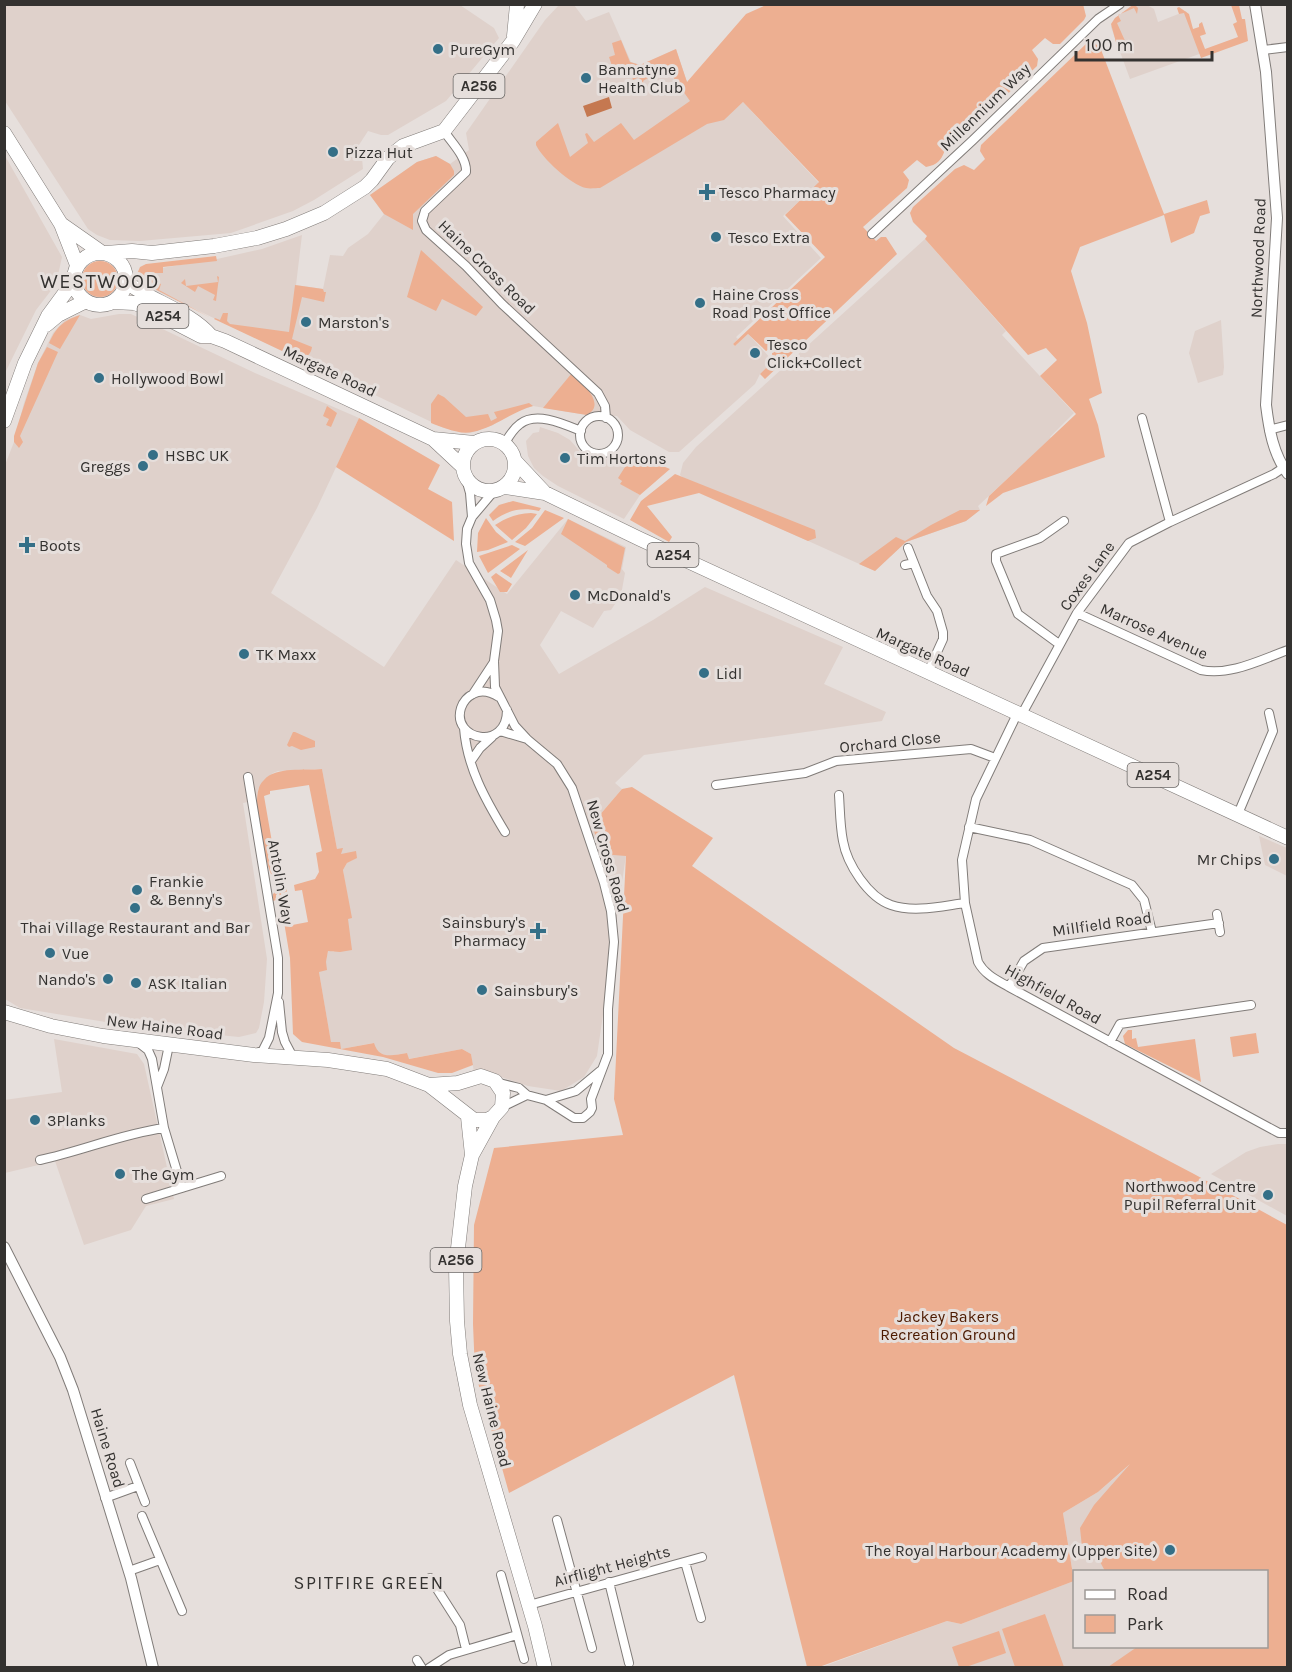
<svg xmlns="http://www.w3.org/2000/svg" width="1292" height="1672" viewBox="0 0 1292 1672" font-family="Karla,sans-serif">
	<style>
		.built { fill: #dfd1cb; fill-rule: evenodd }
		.green { fill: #edaf91 }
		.water { fill: #c57850 }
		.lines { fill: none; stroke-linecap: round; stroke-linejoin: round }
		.minor-casing { stroke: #817c79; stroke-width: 10 }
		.tertiary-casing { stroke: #817c79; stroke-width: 12 }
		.primary-casing { stroke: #817c79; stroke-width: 15 }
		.minor { stroke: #fff; stroke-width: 8 }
		.tertiary { stroke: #fff; stroke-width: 10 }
		.primary { stroke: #fff; stroke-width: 14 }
		.poi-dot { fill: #346f87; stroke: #e6dfdc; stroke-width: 2 }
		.labels { text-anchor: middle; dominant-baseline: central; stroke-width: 6; stroke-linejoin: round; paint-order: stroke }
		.shield { fill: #e6dfdc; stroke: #696664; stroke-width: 1.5 }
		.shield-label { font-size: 15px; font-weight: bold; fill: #343230 }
		.poi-label { font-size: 16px; fill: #343230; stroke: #e6dfdc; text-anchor: start }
		.street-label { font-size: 16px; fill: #343230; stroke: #e6dfdc }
		.park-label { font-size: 16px; fill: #4c1a00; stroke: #e6dfdc }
		.neighbourhood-label { font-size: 18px; letter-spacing: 1.5px; fill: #343230; stroke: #e6dfdc }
		.quarter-label { font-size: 20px; letter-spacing: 1.5px; fill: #343230; stroke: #e6dfdc }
	</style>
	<rect width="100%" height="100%" fill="#e6dfdc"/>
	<path class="built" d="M4,5H460L494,28L499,38L446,101L388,135H381L368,131L355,151L362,158L363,169L314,200L293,211L231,233L140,241L110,240L97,235L88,229L5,101Z
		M559,5H574L586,21L609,12L631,62L641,65L676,49L687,82L712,122L724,119L743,102L819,183L783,216L821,258L736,337L738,339L733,344L735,346L748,334L773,361L760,374L755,384L679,452H669L630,430L617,416L587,415L533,406L513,413L493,425L470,433L444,428L155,290L143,271L217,259L262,249L302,235L296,285L323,289L330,255L343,256L348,248L368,234L384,214L370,195L417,162L436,156L450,164L469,150L466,133L545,20Z
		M1134,5H1147L1154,9L1158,22L1186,11L1202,53L1130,79L1111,27L1115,18Z
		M4,154L62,257L56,284L36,310L5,373Z
		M925,239L1006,331L1002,335L1074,413L1050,437L1051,438L978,506L980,510L966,521L906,542L875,571L699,492L680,475L683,463L696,447Z
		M119,314H131L255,373L359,418L317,508L271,593L384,667L456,560L507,594L568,519L626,547L622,569L625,573L621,595L611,610L604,611L593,628L561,611L540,645L559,674L653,620L705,587L843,647L824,684L886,712L882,721L644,755L615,783L622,789L592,824L626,855L597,1056L584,1077L561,1091L528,1086L486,1072H474L471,1054L462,1049L408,1059L407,1053L388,1056L382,1054L376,1050L373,1043L341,1049L331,1043L319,972L326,962L328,950L334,952L347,918H351L343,870L347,863L356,858L341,854L337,849L322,769L278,771L273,773L258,789L257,800L243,803L267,959L264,1002L259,1028L256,1033L239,1037L130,1026L20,1008L5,999V465L14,442L24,403L38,363L53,333L65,320L80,315L91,319Z
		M1221,320L1224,367L1223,375L1198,383L1189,353L1195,331Z
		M540,427L558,433L570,440L583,455L591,460L598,461L618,456H625H621L618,462L625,466L621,484L640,495L624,519L558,486L543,476L534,468L528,456L526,441L533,433L539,432Z
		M1259,836L1287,848V876L1265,865Z
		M54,1039L137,1054L144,1064L174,1199L146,1206L131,1230L84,1245L55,1161L5,1173L4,1100L62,1092Z
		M1278,1144H1287V1216L1211,1174L1246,1152L1260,1147Z
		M1134,1461L1264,1529L1287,1667L819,1668L947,1621L961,1624L1074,1581L1063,1513L1098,1492ZM1074,1572H1266V1646H1074Z"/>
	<path class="green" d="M1083,4L1086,16L1084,20L1060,44H1053L1045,38L1032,50L1038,59L1037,66L972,128C966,132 959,130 954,135C941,145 949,163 926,167L917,160L903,172L909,180L907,188L863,227L876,241L881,237H886L897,254L765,379L760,374L773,361L772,353L776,349L773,347L766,351L748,334L735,346L733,344L825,257L785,215L819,182L743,102L724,120L707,124L600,188C596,188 590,189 586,188C571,185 542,158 536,145V142L558,123L570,157L588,143L585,134L587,133L594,142L621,123L634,140L690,101L666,67L643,81L646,87L643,89L639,77L633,80L631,74L624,77L621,70L614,72L609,57L615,55L612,43L621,40L630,62L640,65L676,49L687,82L746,14L766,5Z
		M1134,4L1138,8L1137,14L1134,8L1118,15L1121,21L1117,23L1126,43L1117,46L1111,24L1115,18Z
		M1231,5H1239L1242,19H1245L1248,41L1201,58L1184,13L1179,14L1177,8L1179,7L1189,14L1193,29L1199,27V24L1202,22L1206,34L1200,36L1205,49L1238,37L1233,24L1237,22Z
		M1087,43H1094L1100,47L1164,214L1207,200L1210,213L1200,216L1194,233L1171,243L1164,215L1080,247L1071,271L1087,323L1102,393L1089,399L1098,425L1105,457L1003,493L986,506L989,496L1076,414L1040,376L1057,360L1046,348L1028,355L925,239L927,236L913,222L910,213L913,207L955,169L964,165L974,170L985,159L980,151L981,145Z
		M436,156L450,164L454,171V175L413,214V230L384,214L370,195L417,162Z
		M421,250L483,307L476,316L442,299L436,311L407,297Z
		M216,256L217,261L163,267V273H156L154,282L161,284L159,290L211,318L145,284L140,280L137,274L140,267L146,264Z
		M82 279a18 18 0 1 1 36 0a18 18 0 1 1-36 0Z
		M217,276L219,277L216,301L213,300L215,295L198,286L195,292L181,283L185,279L186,286L218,282Z
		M295,285L323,289L324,292H326L324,302L302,297L292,339L312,347C311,354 307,358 299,359L214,319L215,318L220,320L223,313H228L227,321L230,324L289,332Z
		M80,315L60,349L49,343C57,326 63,321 80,315Z
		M47,347L58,352L20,436L23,442L19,448L14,442V436L38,363Z
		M572,373C582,383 607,404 587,415L543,408Z
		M438,394L444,397L466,417L488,414L491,421L497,418L494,412L529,403L533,406C511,412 494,428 472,432C459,435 442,427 431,423V404Z
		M327,406L337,413L331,427L326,425L329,419L323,416Z
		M359,418L440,465L428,489L452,502L454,541L336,467Z
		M621,456L658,464L670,469L640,495L620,484L622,481L618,478L625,467L617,460Z
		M675,474L815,530L816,538L808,541L699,493L647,506L672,537L669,542L630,520L641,501Z
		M513,501L541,508L539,511C521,507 508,510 493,521L489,515L499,505Z
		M545,510L564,518L525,546L515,542L532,528Z
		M960,510H980L966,521L906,542L875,571L859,564L896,537L905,541L931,525Z
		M531,513L537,514L526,528L512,540L495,525C507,517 517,514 531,513Z
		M486,518L496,532L508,542L488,550L477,552L478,533Z
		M568,519L625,548L620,573L618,574L607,567V565L561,534Z
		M512,545L520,549L488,573L479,556Z
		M528,550L511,578L500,571Z
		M496,573L512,584L507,592H500L491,577Z
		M293,732H295L315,741V747L301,750L292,746L289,747L287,745Z
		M322,769L337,849L343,848L341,854L356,851L357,858L347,863L343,870L352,918L348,919L352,950L340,952L328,951L326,962L327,970L319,972L331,1042H340L341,1049L374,1043C379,1060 393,1055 407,1053L409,1059L462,1049L471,1054L473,1065L452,1073H438L383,1057L302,1042L293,1034L290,958L279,892L276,895V900L273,901V894L278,889L287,887V892L281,893L287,926L308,922L302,890L295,891L294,885L315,879L319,872L316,853L322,851L309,785L270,791V794L264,796L277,871H284L285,877C280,878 275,878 272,875C266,868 258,817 257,806C257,797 257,786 264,780C276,766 304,771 322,769Z
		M632,787L713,838L692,866L954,1048L1194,1174L1287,1225V1667H1108L1137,1647L1266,1646V1572L1105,1571L1092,1547H1082L1080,1528L1094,1505L1130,1464L1098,1492L1063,1513L1074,1581L961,1624L947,1621L819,1667H807L734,1375L509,1493L475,1372L473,1324L474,1225L494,1148L623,1135L614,1099L626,856L601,854L592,824L622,789Z
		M1128,1030H1132V1039L1136,1038L1138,1047L1195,1039L1201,1082L1125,1044L1123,1036Z
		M1256,1033L1259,1053L1233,1057L1230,1037Z
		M1045,1614L1064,1667H1015L1002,1629Z
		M999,1631L1006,1653L966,1667H959L952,1647Z"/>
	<path class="water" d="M609,97L612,108L587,117L583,106Z"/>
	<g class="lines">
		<defs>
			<path id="minor" d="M1263,50L1288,47
				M444,131C451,142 467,157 466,172L425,211L422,221L426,230L466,266L502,304L598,393L605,406L606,418
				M872,234L973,140L1098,19L1120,4
				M580 435a19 19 0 1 1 38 0a19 19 0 1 1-38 0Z
				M1142,418L1170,522
				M1269,430L1288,425
				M505,443C509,436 513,429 520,424C536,411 564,424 581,431
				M466,479L470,493L472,517
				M494,491L472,517L467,529L466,544L469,563L490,600L496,620L498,631L494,661L495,687L515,726L527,739L557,764L572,788L604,883L611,911L614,942L608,1009V1054L591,1099L592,1108L590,1112L583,1118H574L546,1100L527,1095L519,1088L495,1082
				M908,548L927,596L937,611L943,632V639L928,672
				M905,565L914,563
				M1077,613L1201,670C1230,676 1260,660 1288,650
				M1059,644L1018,614L996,561V554L1040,538L1064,521
				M473,694L494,662
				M499,697C491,692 482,689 473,694C467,697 463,702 461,708C451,740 507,752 507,710
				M1018,712L976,799L962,860L965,903L978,962C985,975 997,980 1009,987L1279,1133H1288
				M1022,714L1077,613L1129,543L1170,522L1274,474L1283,468
				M464,728C467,767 485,799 505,832
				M500,731L527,739
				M471,761L480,748L492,737
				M248,777L278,958V993L269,1038L263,1050L254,1055
				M716,785L805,773L836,761L971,749L995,758
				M839,795C840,810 840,826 843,841C847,864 868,897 891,905C914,913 942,906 965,903
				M1238,814L1273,731L1269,713
				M969,827L1030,840L1132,885L1144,900L1152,932
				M1217,914L1220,932
				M1009,987L1024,961L1043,948L1219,923
				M279,1002L282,1032L285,1042L294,1059
				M1110,1042L1120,1024L1251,1005
				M139,1043L148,1050L152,1059L164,1128L182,1188
				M157,1087L164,1069L169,1045
				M546,1100L576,1091L600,1071
				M502,1107L527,1095
				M40,1160C82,1151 121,1134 164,1128
				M146,1199L221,1176
				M130,1463L145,1502
				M105,1498L138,1486
				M142,1516L182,1611
				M557,1520L592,1648
				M685,1562L701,1618
				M129,1571L160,1560
				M501,1575L524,1659
				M430,1578L460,1625L466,1649
				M609,1582L629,1663
				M529,1605L702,1557
				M417,1660L422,1668
				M429,1668L449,1655L517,1635"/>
			<path id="tertiary" d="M1255,4L1266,72L1277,218L1266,405C1269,429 1273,454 1288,474
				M4,1247L60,1357L73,1390L131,1578L153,1668"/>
			<path id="primary" d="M514,36L517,5
				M4,133L61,224L77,265
				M61,224L101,252
				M74 279a26 26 0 1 1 52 0a26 26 0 1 1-52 0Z
				M106,253L132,251L152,253L214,246L257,238L286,229L324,213L365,187L372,180L388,158L403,146L444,131L513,41L535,4
				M126,282C153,302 189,311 211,336
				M113,302L134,303L143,306L201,336H211L225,341L433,439L474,443
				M46,325L58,315L86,301
				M4,421L25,363L48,316L73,282
				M463 465a26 26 0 1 1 52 0a26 26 0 1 1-52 0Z
				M433,439L463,467
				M516,462L545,493L640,539L1288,838
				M505,487L545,493
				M4,1012L51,1026L103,1036L254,1055L328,1060L387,1069L429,1085L474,1120H487L493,1117
				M429,1085L458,1083L481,1076L495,1081L503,1093L502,1107L493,1117L472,1155L465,1186L456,1266L457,1321L460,1354L470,1405L535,1626L545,1668
				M468,1117L472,1155"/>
		</defs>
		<use href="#minor" class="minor-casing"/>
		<use href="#tertiary" class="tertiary-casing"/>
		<use href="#primary" class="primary-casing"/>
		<use href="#minor" class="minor"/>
		<use href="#tertiary" class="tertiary"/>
		<use href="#primary" class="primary"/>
	</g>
	<g class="poi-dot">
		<circle cx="438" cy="49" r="6"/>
		<circle cx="586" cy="78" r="6"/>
		<circle cx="333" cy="152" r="6"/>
		<path d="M704 183h6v6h6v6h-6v6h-6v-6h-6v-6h6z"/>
		<circle cx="716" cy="237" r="6"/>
		<circle cx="700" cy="303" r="6"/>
		<circle cx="306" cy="322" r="6"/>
		<circle cx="755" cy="353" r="6"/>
		<circle cx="99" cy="378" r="6"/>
		<circle cx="153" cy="455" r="6"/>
		<circle cx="565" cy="458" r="6"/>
		<circle cx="143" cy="466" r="6"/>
		<path d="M24 536h6v6h6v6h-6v6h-6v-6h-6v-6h6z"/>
		<circle cx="575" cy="595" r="6"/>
		<circle cx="244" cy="654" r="6"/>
		<circle cx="704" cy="673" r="6"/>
		<circle cx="1274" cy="859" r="6"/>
		<circle cx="137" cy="890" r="6"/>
		<circle cx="135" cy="908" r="6"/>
		<path d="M535 922h6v6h6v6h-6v6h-6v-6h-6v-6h6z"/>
		<circle cx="50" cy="953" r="6"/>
		<circle cx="108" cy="979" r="6"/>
		<circle cx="136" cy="983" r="6"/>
		<circle cx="482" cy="990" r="6"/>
		<circle cx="35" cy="1120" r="6"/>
		<circle cx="120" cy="1174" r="6"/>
		<circle cx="1268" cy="1195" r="6"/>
		<circle cx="1170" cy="1550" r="6"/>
	</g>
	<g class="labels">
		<g class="shield">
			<rect x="453.5" y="74" width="51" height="24" rx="4.5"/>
			<rect x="137.5" y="304" width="51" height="24" rx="4.5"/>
			<rect x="647.5" y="543" width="51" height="24" rx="4.5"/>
			<rect x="1127.5" y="763" width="51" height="24" rx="4.5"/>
			<rect x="430.5" y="1248" width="51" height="24" rx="4.5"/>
		</g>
		<g class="shield-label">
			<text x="479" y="86">A256</text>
			<text x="163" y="316">A254</text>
			<text x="673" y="555">A254</text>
			<text x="1153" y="775">A254</text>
			<text x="456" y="1260">A256</text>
		</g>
		<g class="poi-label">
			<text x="450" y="49">PureGym</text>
			<text x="598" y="69">Bannatyne<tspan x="598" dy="18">Health Club</tspan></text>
			<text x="345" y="152">Pizza Hut</text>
			<text x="719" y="192">Tesco Pharmacy</text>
			<text x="728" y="237">Tesco Extra</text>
			<text x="712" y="294">Haine Cross<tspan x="712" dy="18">Road Post Office</tspan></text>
			<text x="318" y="322">Marston's</text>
			<text x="767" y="344">Tesco<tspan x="767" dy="18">Click+Collect</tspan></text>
			<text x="111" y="378">Hollywood Bowl</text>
			<text x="165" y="455">HSBC UK</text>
			<text x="577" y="458">Tim Hortons</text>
			<text x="131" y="466" text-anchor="end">Greggs</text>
			<text x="39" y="545">Boots</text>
			<text x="587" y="595">McDonald's</text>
			<text x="256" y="654">TK Maxx</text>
			<text x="716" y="673">Lidl</text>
			<text x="1262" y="859" text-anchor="end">Mr Chips</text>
			<text x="149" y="881">Frankie<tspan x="149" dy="18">&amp; Benny's</tspan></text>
			<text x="526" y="922" text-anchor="end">Sainsbury's<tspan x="526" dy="18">Pharmacy</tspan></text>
			<text x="135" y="927" text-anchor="middle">Thai Village Restaurant and Bar</text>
			<text x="62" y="953">Vue</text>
			<text x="96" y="979" text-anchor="end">Nando's</text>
			<text x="148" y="983">ASK Italian</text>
			<text x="494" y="990">Sainsbury's</text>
			<text x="47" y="1120">3Planks</text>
			<text x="132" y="1174">The Gym</text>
			<text x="1256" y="1186" text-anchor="end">Northwood Centre<tspan x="1256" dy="18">Pupil Referral Unit</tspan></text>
			<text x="1158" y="1550" text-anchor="end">The Royal Harbour Academy (Upper Site)</text>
		</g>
		<g class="street-label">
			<text transform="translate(985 107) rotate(-44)">Millennium Way</text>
			<text transform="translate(1258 258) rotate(-88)">Northwood Road</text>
			<text transform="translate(487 267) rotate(44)">Haine Cross Road</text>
			<text transform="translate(330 371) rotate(25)">Margate Road</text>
			<text transform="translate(1087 576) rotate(-54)">Coxes Lane</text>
			<text transform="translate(1154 631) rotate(24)">Marrose Avenue</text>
			<text transform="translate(923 652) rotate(24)">Margate Road</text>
			<text transform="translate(890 742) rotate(-6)">Orchard Close</text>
			<text transform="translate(608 856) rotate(74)">New Cross Road</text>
			<text transform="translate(281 882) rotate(80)">Antolin Way</text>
			<text transform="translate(1102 924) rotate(-8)">Millfield Road</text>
			<text transform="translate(1053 994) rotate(29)">Highfield Road</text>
			<text transform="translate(165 1027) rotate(7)">New Haine Road</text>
			<text transform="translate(492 1410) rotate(76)">New Haine Road</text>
			<text transform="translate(108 1448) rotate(73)">Haine Road</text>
			<text transform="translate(612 1566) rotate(-15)">Airflight Heights</text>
		</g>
		<g class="park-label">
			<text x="948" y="1316">Jackey Bakers<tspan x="948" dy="18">Recreation Ground</tspan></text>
		</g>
		<g class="neighbourhood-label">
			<text x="369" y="1583">SPITFIRE GREEN</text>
		</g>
		<g class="quarter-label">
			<text x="100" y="281">WESTWOOD</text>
		</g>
	</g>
	<rect width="1292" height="1672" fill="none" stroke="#343230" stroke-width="12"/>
	<rect x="1073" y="1570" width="195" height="78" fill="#e6dfdc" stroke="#9f9a97" stroke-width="1.5"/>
	<rect x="1085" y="1590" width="30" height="9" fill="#ffffff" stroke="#9f9a97" stroke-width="1.5"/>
	<text x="1127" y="1600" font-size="18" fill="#343230">Road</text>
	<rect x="1085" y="1615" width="30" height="18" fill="#edaf91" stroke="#9f9a97" stroke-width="1.5"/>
	<text x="1127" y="1630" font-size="18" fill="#343230">Park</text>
	<path d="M1076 51v9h136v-9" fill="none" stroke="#343230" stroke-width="3"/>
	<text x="1085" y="51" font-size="18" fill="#343230" stroke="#e6dfdc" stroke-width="4.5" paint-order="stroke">100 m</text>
</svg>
